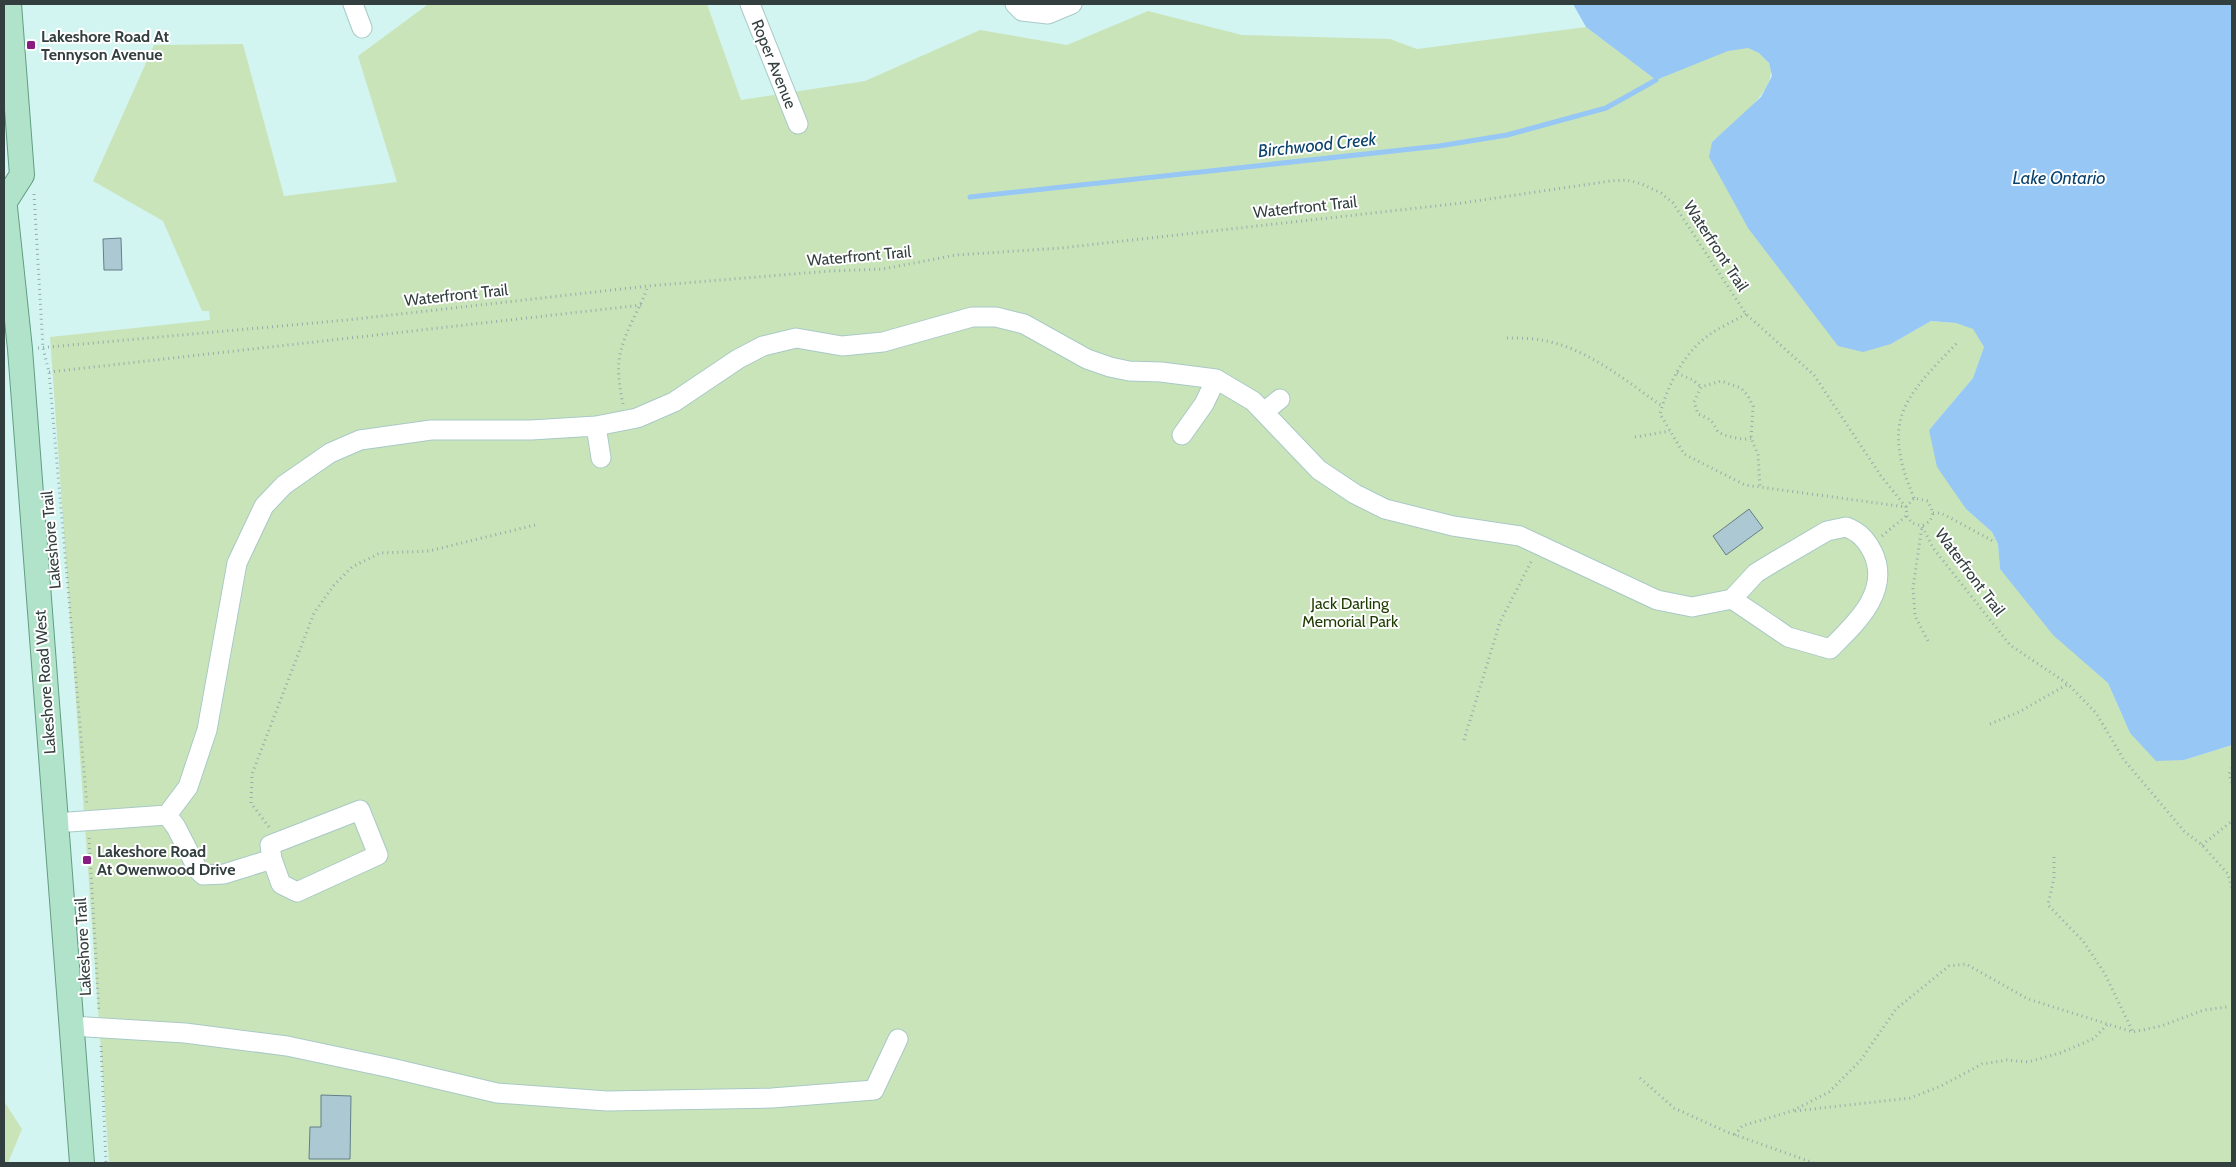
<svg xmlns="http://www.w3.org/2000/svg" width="2236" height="1167" viewBox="0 0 2236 1167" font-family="Cabin,sans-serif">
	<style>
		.green { fill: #cae4ba }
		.water { fill: #97c7f4 }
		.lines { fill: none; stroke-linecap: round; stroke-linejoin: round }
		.stream { stroke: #97c7f4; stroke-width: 5 }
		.building { fill: #acc9d3; stroke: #637f87 }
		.minor-casing { stroke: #a8c9c6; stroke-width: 21 }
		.major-casing { stroke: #619d82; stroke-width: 26 }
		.path { stroke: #93adab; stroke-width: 3; stroke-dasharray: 1 4; stroke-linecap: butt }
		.minor { stroke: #fff; stroke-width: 19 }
		.major { stroke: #b0e3ca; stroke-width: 24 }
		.poi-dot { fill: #8a1d81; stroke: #fff; stroke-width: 2 }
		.labels { text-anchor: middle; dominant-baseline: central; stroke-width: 4; stroke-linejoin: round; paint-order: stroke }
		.poi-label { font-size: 16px; font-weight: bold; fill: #323f3e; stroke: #fff; text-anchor: start }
		.street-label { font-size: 16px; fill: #323f3e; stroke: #fff }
		.park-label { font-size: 16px; fill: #1f3c02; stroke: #fff }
		.water-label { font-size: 18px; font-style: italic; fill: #0c436d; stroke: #fff }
	</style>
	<rect width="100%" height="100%" fill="#d3f5f2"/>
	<path class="green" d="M432,4H707L741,100L865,81L980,30L1067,45L1148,11L1242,35L1390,39L1417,49L1586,27L1656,80C1678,71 1724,47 1747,48C1754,48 1761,54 1766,60C1788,84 1728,127 1712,142L1891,344L1931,321L1956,323L1973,328L1984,347L1973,378L1929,430L1966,509L1992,532L1998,544L2000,569L2084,661L2108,683L2130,733L2184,760L2232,745V1163H109L50,337L210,320L209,311H202L163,221L93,181L154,45L243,44L284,196L397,182L358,56L427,5Z
		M4,1101L22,1129L8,1163H4Z"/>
	<path class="water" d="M1573,4H2232V745L2184,760L2156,761L2130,733L2108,683L2053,635L2000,569L1998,544L1992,532L1966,509L1937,467L1929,430L1973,378L1984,347L1973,329L1956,323L1931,321L1891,344L1863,352L1838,346L1748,228L1709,157L1712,142L1761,97L1772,76L1769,63L1759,53L1748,48L1728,51L1656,80L1586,27Z"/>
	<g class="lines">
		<path class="stream" d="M970,197L1439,146L1507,135L1606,108L1656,80"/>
	</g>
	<path class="building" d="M121,238L122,270H104L103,239Z
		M1749,509L1763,528L1726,555L1713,536Z
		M321,1095L351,1096L350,1159H309L310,1127H321Z"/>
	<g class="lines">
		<defs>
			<path id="minor" d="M353,4L362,28
				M750,4L798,124
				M1015,4L1022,11L1048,14L1072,4
				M1264,412L1280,399
				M596,426L601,458
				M1182,435L1204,404L1216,379
				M360,810L378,855L297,892L281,884L272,859L270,845Z
				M167,815L176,827L198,870L203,875L224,874L272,859
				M55,823L167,815L188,787L207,730L237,563L264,506L284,485L330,453L360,440L431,430H531L596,426L637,418L674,402L738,359L763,346L796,338L842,346L883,342L972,317H996L1024,324L1087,359L1110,367L1129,371L1161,372L1216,379L1253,401L1319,470L1355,494L1385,509L1453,526L1520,536L1657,600L1692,607L1732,599L1756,573L1774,562L1827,531L1846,527C1860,532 1867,541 1873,553C1891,592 1855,624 1830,649L1788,637L1732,599
				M71,1026L185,1033L287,1046L391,1068L497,1093L607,1101L772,1098L874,1090L898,1039"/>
			<path id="major" d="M4,198L20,349L82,1163
				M6,200L22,175L9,4"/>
		</defs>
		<use href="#minor" class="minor-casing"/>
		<use href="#major" class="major-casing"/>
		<path class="path" d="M34,194L43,348L49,372L87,805
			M1746,314C1733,322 1717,328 1705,338C1683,355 1667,387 1660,414L1684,454L1745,485L1906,507L1914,498L1928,501L1933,513L1930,521L1922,526L1913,588L1915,616L1928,641
			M1507,338C1518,338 1530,338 1541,340C1586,347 1626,381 1662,406
			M38,348L347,320L648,286L830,271L883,269L956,255L1061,248L1462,203L1610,181L1627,180L1642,184L1661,193L1673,203L1746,314L1814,375L1881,476L1906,507L1907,516L1912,523L1922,526L1933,548L2010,645L2068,684L2096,713L2124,760L2184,831L2202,845L2228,874L2232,888
			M49,372L642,305
			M1677,373L1693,380L1701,387
			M623,404C619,386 616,364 622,347C628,325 641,307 648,286
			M1635,437L1670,431
			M1751,438C1743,441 1725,436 1718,432C1712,420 1710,419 1698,414L1694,402L1701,387L1721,381L1741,388L1748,396L1753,406L1751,438L1758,455L1760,487
			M1914,498C1881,420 1903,399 1957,343
			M1933,513H1941L1993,541
			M1882,536L1906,516
			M1990,724L2019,712L2068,684
			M1464,740L1500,622L1532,560
			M2232,768L2229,774L2232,785
			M269,827L251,803L252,774L314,613L334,585L352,567L380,553L429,551L535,525
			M89,838L99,1012
			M2202,845L2232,821
			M2054,857V878L2048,905L2083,941L2105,974L2133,1032
			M101,1046L106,1163
			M1640,1078L1674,1108L1727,1132L1814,1163
			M1795,1111L1910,1098L1941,1086L1982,1064L2007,1060L2028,1062L2060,1053L2093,1039L2107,1025
			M1735,1135L1742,1126L1792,1111L1829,1092L1860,1061L1896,1009L1949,966L1966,964L2028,999L2133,1032L2161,1026L2204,1010L2227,1007"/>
		<use href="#minor" class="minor"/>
		<use href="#major" class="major"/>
	</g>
	<g class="poi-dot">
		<rect x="26" y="40" width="10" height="10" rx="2.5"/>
		<rect x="82" y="855" width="10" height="10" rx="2.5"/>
	</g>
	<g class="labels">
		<g class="poi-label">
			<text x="41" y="36">Lakeshore Road At<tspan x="41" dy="18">Tennyson Avenue</tspan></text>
			<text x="97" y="851">Lakeshore Road<tspan x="97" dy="18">At Owenwood Drive</tspan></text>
		</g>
		<g class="street-label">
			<text transform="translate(774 64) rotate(68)">Roper Avenue</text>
			<text transform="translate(1305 207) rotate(-6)">Waterfront Trail</text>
			<text transform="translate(1716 246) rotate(57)">Waterfront Trail</text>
			<text transform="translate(859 256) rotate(-5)">Waterfront Trail</text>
			<text transform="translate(456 295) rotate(-6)">Waterfront Trail</text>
			<text transform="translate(51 540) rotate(-95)">Lakeshore Trail</text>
			<text transform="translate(1970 572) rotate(53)">Waterfront Trail</text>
			<text transform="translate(45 682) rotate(-94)">Lakeshore Road West</text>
			<text transform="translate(83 947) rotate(-93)">Lakeshore Trail</text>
		</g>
		<g class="park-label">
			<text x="1350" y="603">Jack Darling<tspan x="1350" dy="18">Memorial Park</tspan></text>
		</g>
		<g class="water-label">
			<text transform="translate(1317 145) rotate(-6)">Birchwood Creek</text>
			<text x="2059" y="178">Lake Ontario</text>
		</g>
	</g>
	<rect width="2236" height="1167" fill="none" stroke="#323f3e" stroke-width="10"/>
</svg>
